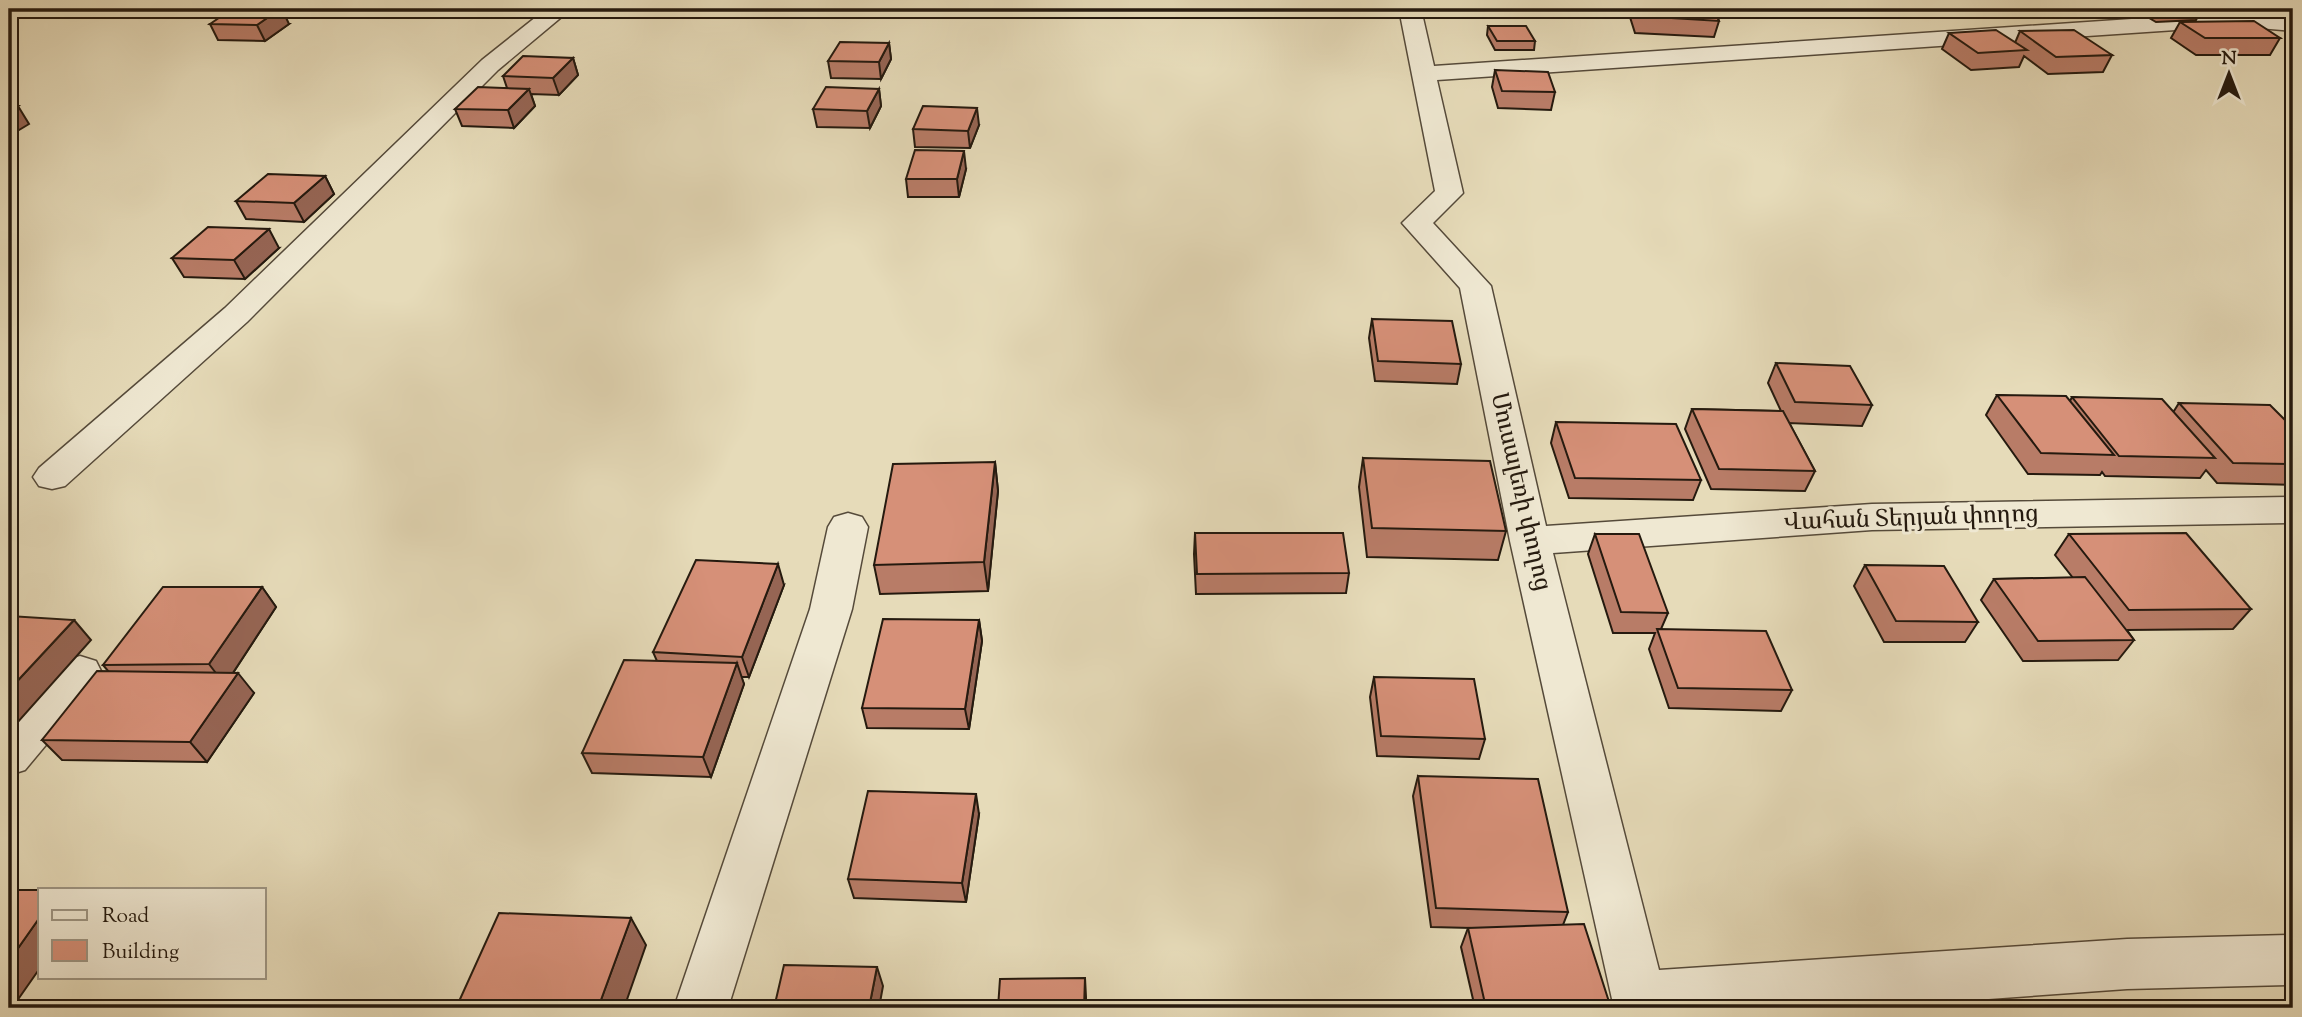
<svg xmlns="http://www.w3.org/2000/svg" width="2302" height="1017" viewBox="0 0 2302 1017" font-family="'Sorts Mill Goudy','Noto Serif Armenian',serif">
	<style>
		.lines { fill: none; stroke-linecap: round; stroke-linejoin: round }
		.minor-casing { stroke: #554a3a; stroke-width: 3 }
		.minor { fill: #efe8d2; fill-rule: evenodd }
		.wall { fill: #b87c67; stroke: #251a0f; stroke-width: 2 }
		.shaded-wall { fill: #966554; stroke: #251a0f; stroke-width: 2 }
		.building { fill: #d69078; stroke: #251a0f; stroke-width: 2 }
		.labels { text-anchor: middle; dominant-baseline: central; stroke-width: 6; stroke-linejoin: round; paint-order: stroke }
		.street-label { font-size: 24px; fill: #251a0f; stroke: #efe8d2 }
	</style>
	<rect width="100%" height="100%" fill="#e6dbb9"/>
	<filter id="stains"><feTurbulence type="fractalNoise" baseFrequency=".00286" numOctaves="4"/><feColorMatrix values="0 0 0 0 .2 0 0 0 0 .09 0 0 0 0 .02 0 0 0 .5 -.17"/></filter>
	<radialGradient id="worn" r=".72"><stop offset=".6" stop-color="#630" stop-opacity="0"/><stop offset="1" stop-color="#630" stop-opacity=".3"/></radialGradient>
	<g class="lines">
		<defs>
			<path id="minor" d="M546,9H571L498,70L247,322L65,486L52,489L39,486L33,477L39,468L225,308L482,60Z
				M1399,9H1421L1434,66L2235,12L2293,17V31L2235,26L1437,80L1463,193L1433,223L1491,286L1546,526L1872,504L2293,497V523L1872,530L1553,553L1659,970L2127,939L2293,935V985L2127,989L1863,1008H1614L1510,541L1460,288L1402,223L1435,191Z
				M848,513L862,517L868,527L852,609L728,1008H674L810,609L828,527L834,517Z
				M80,656L96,661L102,673L96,685L25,770L9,775V724L64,661Z"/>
		</defs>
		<use href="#minor" class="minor-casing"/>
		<use href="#minor" class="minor"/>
	</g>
	<path class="wall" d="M1631,9H1714L1719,21L1714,37L1635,33L1629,14Z
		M2134,9H2202L2196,20L2156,22Z
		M2180,22L2280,38L2270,55H2196L2171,38Z
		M210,24H289L265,41L218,40Z
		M1488,26L1535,41L1534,50H1495L1487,35Z
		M2020,31L2112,55L2103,72L2048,74L2024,56L2019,67L1971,70L1942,49L1949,33L2015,43Z
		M889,43L891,59L881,79L831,78L828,61Z
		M573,58L578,75L559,95L531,94L535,106L514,128L462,126L455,109L507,88L503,76Z
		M1495,70L1555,92L1551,110L1498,108L1492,87Z
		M879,89L881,106L870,128L817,127L813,109Z
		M979,125L970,148L915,147L913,129Z
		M966,169L959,197H908L906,179Z
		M325,176L334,194L304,222L246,219L236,201Z
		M279,248L245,279L184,277L172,258Z
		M1372,319L1461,364L1457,384L1375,381L1369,338Z
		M1776,363L1872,405L1862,426L1789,423L1815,471L1805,491L1711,489L1685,429L1692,409L1781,411L1768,383Z
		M1997,395L2070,401L2072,397L2174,411L2179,403L2293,428V485L2217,483L2206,470L2200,478L2105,476L2102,472L2100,475L2028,474L1986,415Z
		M1556,422L1701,480L1693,500L1569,498L1551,443Z
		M1363,458L1506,531L1498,560L1367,557L1359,487Z
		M995,462L998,491L988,591L880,594L874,565Z
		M1195,533L1349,573L1346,593L1196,594L1194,554Z
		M1595,534L1668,613L1661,629L1792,690L1781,711L1669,708L1649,649L1655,633H1613L1588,554Z
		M2069,534L2251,609L2233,629L2127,630L2134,640L2118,660L2023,661L1981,600L1994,579L2073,578L2055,555Z
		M1865,565L1978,622L1965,642H1884L1854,586Z
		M784,585L749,677H741L744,684L711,777L592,773L582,753L657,661L653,652Z
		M262,587L276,607L233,673L254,693L207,762L62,760L42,740L109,672L103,665Z
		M979,620L982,641L969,729L867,728L862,708Z
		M1374,677L1485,739L1479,759L1377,756L1370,697Z
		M1418,776L1568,912L1563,925L1611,1008H1475L1461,947L1468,928H1472L1431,927L1413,796Z
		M979,814L966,902L854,898L848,879Z"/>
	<path class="shaded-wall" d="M280,9H282L289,24L265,41L257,25Z
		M889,43L891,59L881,79L879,62Z
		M573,58L578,75L559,95L553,78Z
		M529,89L535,106L514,128L508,110Z
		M879,89L881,106L870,128L867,111Z
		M18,106L29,124L9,136V112Z
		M977,108L979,125L970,148L968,131Z
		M964,151L966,169L959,197L957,179Z
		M325,176L334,194L304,222L294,203Z
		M269,229L279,248L245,279L234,260Z
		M995,462L998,491L988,591L984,562Z
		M778,564L784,585L749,677L742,657Z
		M262,587L276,607L225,685L209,664Z
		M74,620L91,640L9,732V690Z
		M979,620L982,641L969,729L965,709Z
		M737,663L744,684L711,777L703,757Z
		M238,673L254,693L207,762L190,742Z
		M976,794L979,814L966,902L962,883Z
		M40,917V968L12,1008H9V961Z
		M631,918L646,945L624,1008H598Z
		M877,967L883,986L879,1008H869Z
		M1085,978L1086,997V1008H1084Z"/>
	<path class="building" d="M232,9H280L257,25L210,24Z
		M1637,9H1714L1719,21L1639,16Z
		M2254,21L2280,38H2205L2180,22Z
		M1488,26H1526L1535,41H1497Z
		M1996,30L2027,50L1978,53L1949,33Z
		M2074,30L2112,55L2056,57L2020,31Z
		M840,42L889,43L879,62L828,61Z
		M523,56L573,58L553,78L503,76Z
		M1495,70L1548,72L1555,92L1502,91Z
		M478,87L529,89L508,110L455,109Z
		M826,87L879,89L867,111L813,109Z
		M9,106H18L9,112Z
		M923,106L977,108L968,131L913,129Z
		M915,150L964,151L957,179H906Z
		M268,174L325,176L294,203L236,201Z
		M208,227L269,229L234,260L172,258Z
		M1372,319L1452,321L1461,364L1378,361Z
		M1776,363L1850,366L1872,405L1795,402Z
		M1997,395L2066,396L2114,455L2041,453Z
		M2072,397L2162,399L2215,458L2119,456Z
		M2179,403L2270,405L2293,428V464L2233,463Z
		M1692,409L1783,411L1815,471L1719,469Z
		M1556,422L1676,424L1701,480L1575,478Z
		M1363,458L1490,461L1506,531L1372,528Z
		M995,462L984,562L874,565L893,464Z
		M1195,533H1343L1349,573L1197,574Z
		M2186,533L2251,609L2129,610L2069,534Z
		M1595,534H1639L1668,613L1621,612Z
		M696,560L778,564L742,657L653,652Z
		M1865,565L1944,566L1978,622L1896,621Z
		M2085,577L2134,640L2038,641L1994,579Z
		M163,587H262L209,664L103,665Z
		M9,616L74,620L9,690Z
		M883,619L979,620L965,709L862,708Z
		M1657,629L1766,631L1792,690L1678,688Z
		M624,660L737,663L703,757L582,753Z
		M97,671L238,673L190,742L42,740Z
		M1374,677L1474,679L1485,739L1381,736Z
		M1418,776L1538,779L1568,912L1436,908Z
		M868,791L976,794L962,883L848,879Z
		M9,890H40V917L9,961Z
		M499,913L631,918L598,1008H456Z
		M1584,924L1611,1008H1486L1468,928Z
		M784,965L877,967L869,1008H774Z
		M1085,978L1084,1008H998L1000,979Z"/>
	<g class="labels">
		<g class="street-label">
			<text transform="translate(1520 492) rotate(77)">Մուսալեռի փողոց</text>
			<text transform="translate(1911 519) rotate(-2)">Վահան Տերյան փողոց</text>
		</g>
	</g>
	<rect width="2302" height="1017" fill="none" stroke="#e6dbb9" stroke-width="35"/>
	<rect x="10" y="10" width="2281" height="996" fill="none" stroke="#251a0f" stroke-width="3.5"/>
	<rect x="18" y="18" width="2267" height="982" fill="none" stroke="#251a0f" stroke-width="2"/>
	<rect x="38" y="888" width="228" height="91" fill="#efe8d2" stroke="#9e9684" stroke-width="2"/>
	<rect x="52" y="910" width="35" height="10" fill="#efe8d2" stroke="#9e9684" stroke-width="2"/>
	<text x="102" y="922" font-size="21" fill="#251a0f">Road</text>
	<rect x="52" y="940" width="35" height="21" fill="#d69078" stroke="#9e9684" stroke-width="2"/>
	<text x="102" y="958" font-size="21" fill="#251a0f">Building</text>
	<g transform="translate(2229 74)" stroke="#efe8d2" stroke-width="5" paint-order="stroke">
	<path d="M0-5L12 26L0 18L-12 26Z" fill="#251a0f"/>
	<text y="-10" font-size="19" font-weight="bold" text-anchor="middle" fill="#251a0f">N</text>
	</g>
	<rect width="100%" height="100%" filter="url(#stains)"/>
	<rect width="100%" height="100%" fill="url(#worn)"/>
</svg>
